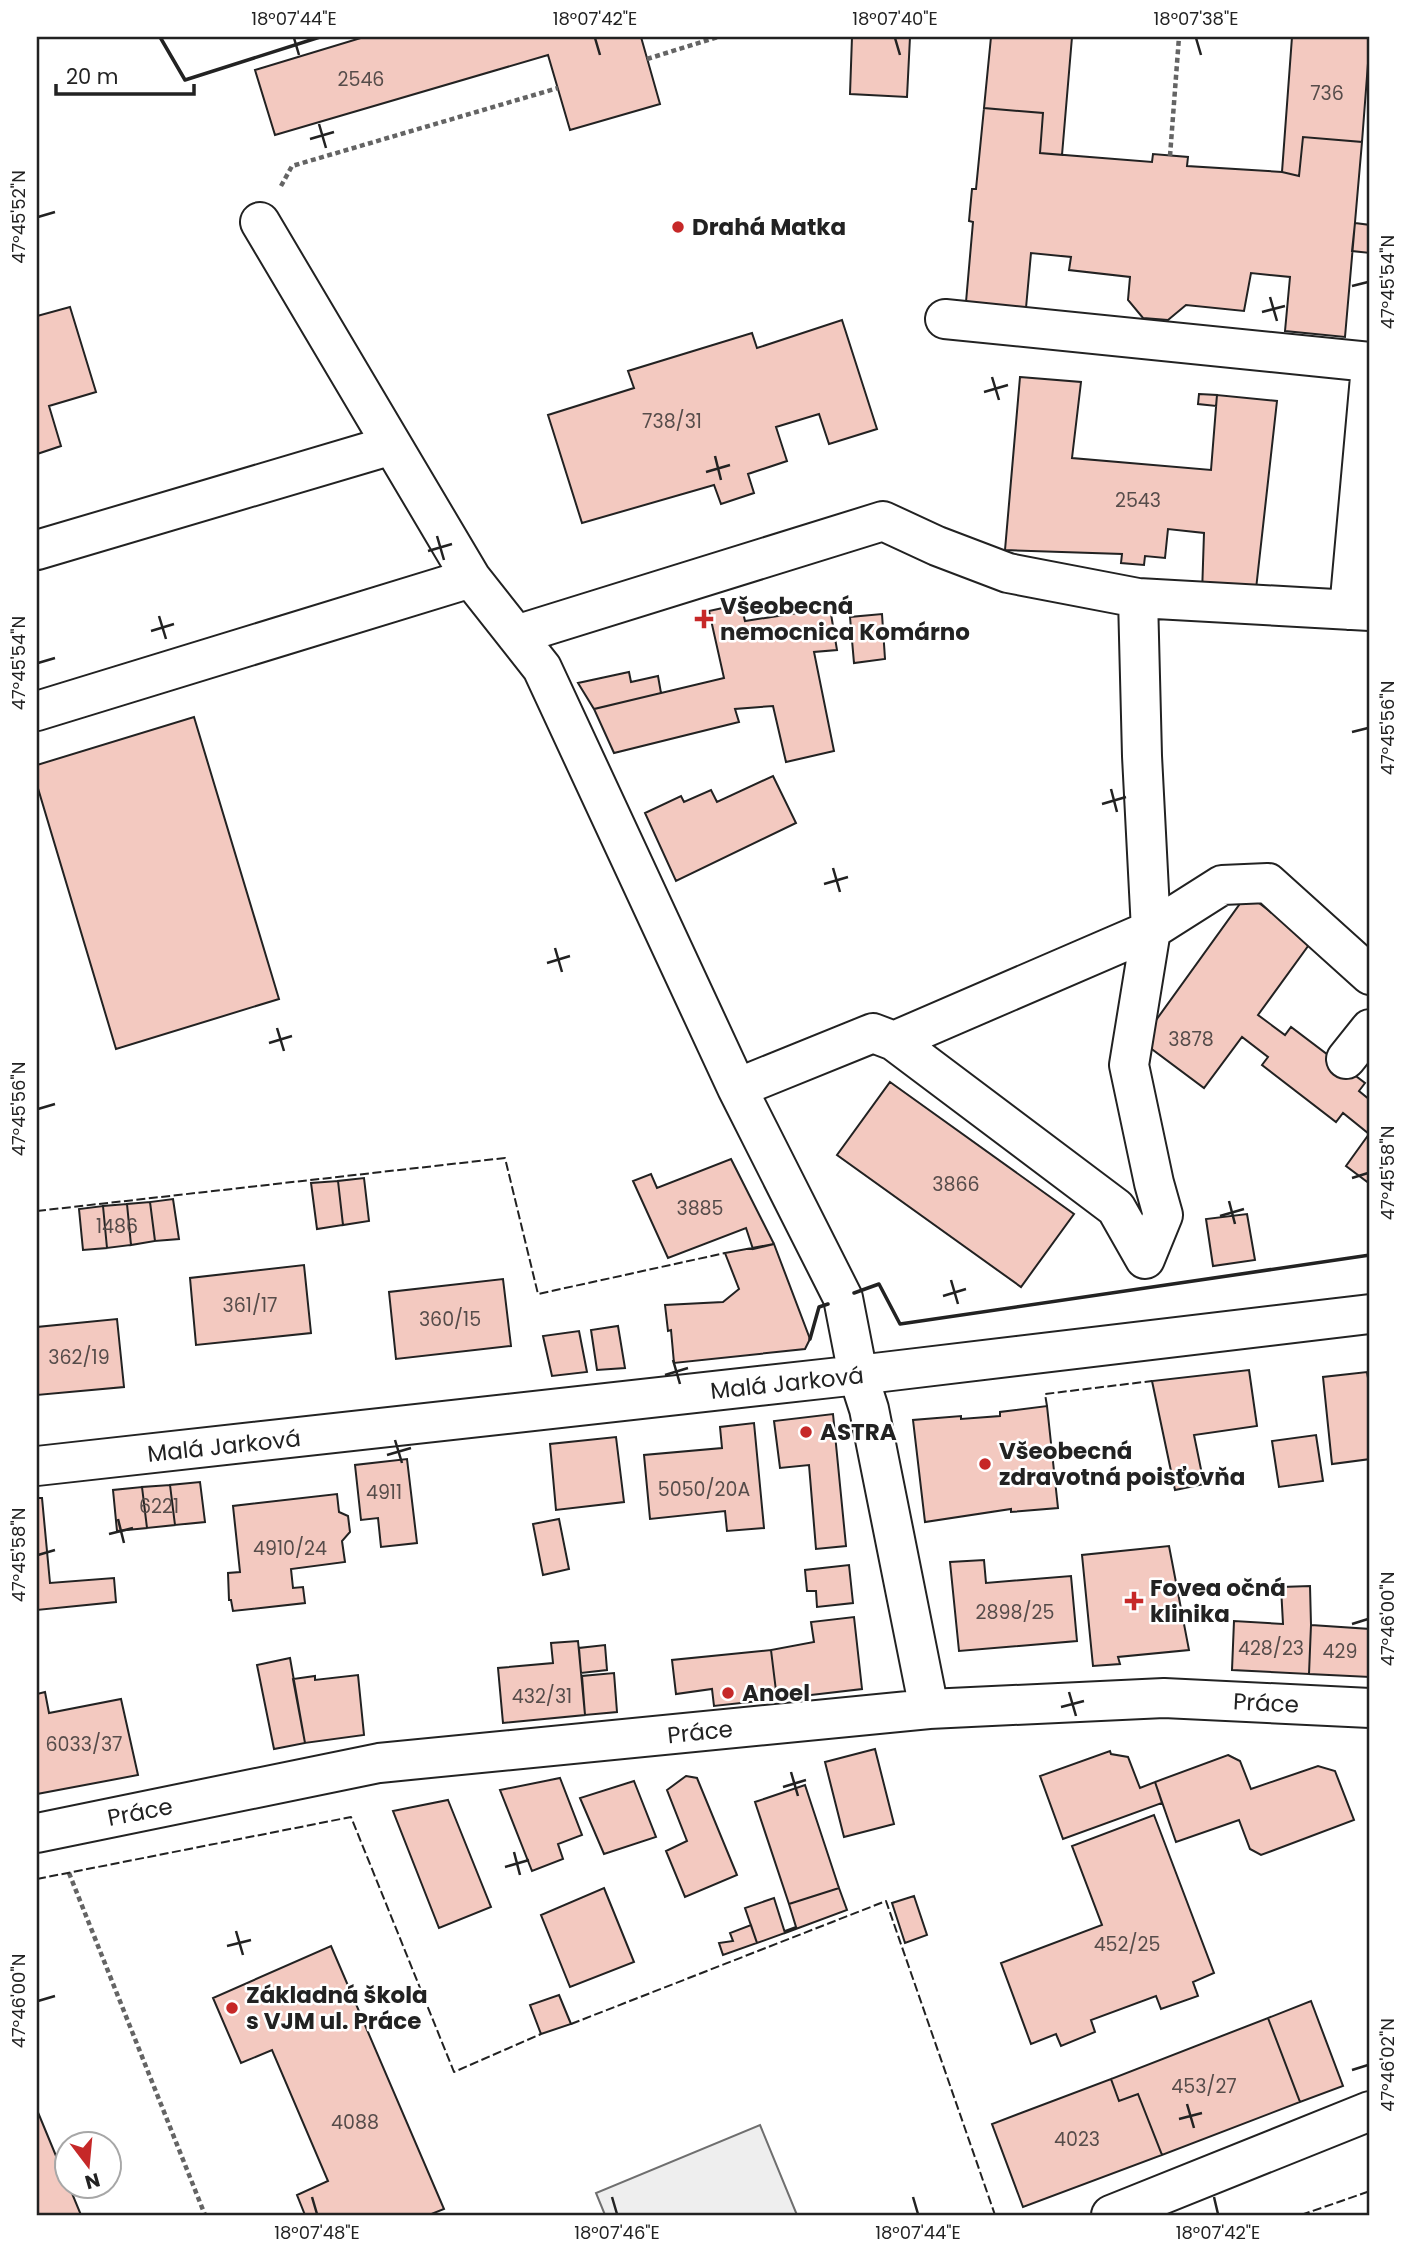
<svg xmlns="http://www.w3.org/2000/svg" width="1407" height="2252" viewBox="0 0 1407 2252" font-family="Poppins,sans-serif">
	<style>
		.green { fill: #eee; stroke: #6f6f6f; stroke-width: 2 }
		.building { fill: #f3c9c0; stroke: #222; stroke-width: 2 }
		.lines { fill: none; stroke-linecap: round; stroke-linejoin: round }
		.minor-casing { stroke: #222; stroke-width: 42 }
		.path { stroke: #646464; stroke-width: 4.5; stroke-dasharray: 5 3.5; stroke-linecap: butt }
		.minor { stroke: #fff; stroke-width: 38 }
		.fence { stroke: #222; stroke-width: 2; stroke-dasharray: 9 3.5; stroke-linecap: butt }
		.wall { stroke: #222; stroke-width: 3.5 }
		.ticks { fill: none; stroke: #222; stroke-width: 2.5 }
		.poi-dot { fill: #c62828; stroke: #fff; stroke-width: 2.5 }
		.labels { text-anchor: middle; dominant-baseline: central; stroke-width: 5; stroke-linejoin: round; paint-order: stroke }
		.number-label { font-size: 19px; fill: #564c4a }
		.poi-label { font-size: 23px; font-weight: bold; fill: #222; stroke: #fff; text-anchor: start }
		.street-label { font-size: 23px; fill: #222; stroke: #fff }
		.neatline { fill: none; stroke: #222; stroke-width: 2.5 }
		.ticks-label { font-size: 18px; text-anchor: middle; fill: #222 }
	</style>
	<rect width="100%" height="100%" fill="#fff"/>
	<path class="green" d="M760,2125L797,2215H605L596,2193Z"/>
	<path class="building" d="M364,37H641L660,104L570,130L548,55L275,135L255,70Z
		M852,37H910L907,97L850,94Z
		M991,37H1072L1062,155L1040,153L1043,113L984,108Z
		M1292,37H1370L1362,142L1303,137L1299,176L1282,172Z
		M984,108L1043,113L1040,153L1152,162L1153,154L1188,157L1187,166L1282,172L1299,176L1303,137L1362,142L1345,337L1285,331L1290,277L1251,273L1244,311L1186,305L1168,320L1143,318L1128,300L1130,277L1069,270L1071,257L1031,253L1026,308L966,302L973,222L969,221L972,189H976Z
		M1355,223L1370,225V253L1352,251Z
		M70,307L96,392L49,406L61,446L37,454V316Z
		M842,320L877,429L829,444L819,414L776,427L787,461L748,474L754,493L721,504L714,485L582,523L548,415L634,388L628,371L752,333L757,348Z
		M1020,377L1081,382L1072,458L1211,470L1217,395L1277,401L1255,598L1202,594L1204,533L1168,529L1165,558L1145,556L1144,565L1121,563L1122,554L1005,550Z
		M1199,394L1217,395L1216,406L1198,404Z
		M741,604L745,621L830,608L837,650L814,652L834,751L786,762L773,706L735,709L739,722L614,753L594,709L724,678L709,611Z
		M882,614L885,659L854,663L850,617Z
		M629,672L631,682L658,676L661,693L594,709L578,683Z
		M194,717L279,999L116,1049L37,785V765Z
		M773,776L796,823L676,881L645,813L681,796L684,802L711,790L717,802Z
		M1247,894L1311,942L1258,1015L1285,1035L1291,1027L1365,1083L1359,1091L1370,1100V1184L1346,1166L1369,1134L1343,1113L1336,1122L1262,1065L1268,1057L1242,1037L1204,1088L1141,1041Z
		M890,1082L1074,1214L1021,1287L837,1155Z
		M731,1159L774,1244L753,1249L746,1228L668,1258L633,1181L651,1174L657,1188Z
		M364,1178L369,1221L343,1225L338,1181Z
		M338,1181L343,1225L317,1229L311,1183Z
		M173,1199L179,1239L155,1241L150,1202Z
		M150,1202L155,1241L131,1245L127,1204Z
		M127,1204L131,1245L107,1248L103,1206Z
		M103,1206L107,1248L83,1250L79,1209Z
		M1247,1214L1255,1260L1213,1266L1206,1219Z
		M774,1244L810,1339L805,1349L674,1363L671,1330L668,1331L665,1305L723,1302L739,1289L725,1253Z
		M304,1265L311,1333L196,1345L190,1278Z
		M503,1279L511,1346L396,1359L389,1292Z
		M117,1319L124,1387L37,1395V1327Z
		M618,1326L625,1368L597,1370L591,1330Z
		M579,1331L587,1372L552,1376L543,1336Z
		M1249,1370L1257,1426L1194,1435L1204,1484L1175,1490L1152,1381Z
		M1367,1372L1368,1378H1370V1459L1332,1464L1323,1377Z
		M1047,1406L1058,1508L1011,1512V1509L925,1522L913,1420L961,1416V1419L1000,1416V1412Z
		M833,1414L846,1546L816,1549L809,1465L780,1468L774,1421Z
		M754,1423L764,1528L727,1531L725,1511L650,1519L644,1455L722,1448L720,1427Z
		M1316,1435L1323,1481L1279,1487L1272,1441Z
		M616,1437L624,1502L556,1510L550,1444Z
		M407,1459L417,1543L381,1547L378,1518L361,1520L355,1465Z
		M200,1482L205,1522L175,1525L170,1485Z
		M170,1485L175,1525L147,1528L142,1487Z
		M142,1487L147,1528L117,1531L113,1490Z
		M337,1494L339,1512L348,1516L350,1532L342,1541L345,1562L291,1569L293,1588L303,1587L305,1603L233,1611L231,1600H229L228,1573L240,1572L233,1506Z
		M37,1498H42L50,1583L114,1578L116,1602L37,1610Z
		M559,1519L569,1569L543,1575L533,1524Z
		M1169,1546L1189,1650L1118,1657L1120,1664L1093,1666L1082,1555Z
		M984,1560L986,1583L1071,1576L1077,1641L959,1651L950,1562Z
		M849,1565L853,1603L817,1607L816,1591H807L805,1570Z
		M1310,1586L1311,1625L1309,1674L1232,1670L1234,1621L1283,1624L1281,1587Z
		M854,1617L862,1689L777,1699L771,1650L814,1642L811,1622Z
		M1311,1625L1370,1629V1677L1309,1674Z
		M578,1641L585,1715L503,1723L498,1668L553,1663L551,1643Z
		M605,1645L607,1670L581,1673L579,1648Z
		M771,1650L777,1699L714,1706L712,1689L676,1694L672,1660Z
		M290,1658L305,1743L274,1749L257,1665Z
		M614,1673L617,1712L585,1715L582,1676Z
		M358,1675L364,1735L305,1743L293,1679L315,1676V1680Z
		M45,1692L49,1713L121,1699L138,1775L37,1794V1694Z
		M875,1749L894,1824L844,1837L825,1762Z
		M1110,1751L1111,1754L1128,1757L1140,1788L1155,1782L1162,1803L1063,1839L1040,1776Z
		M1228,1755L1240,1761L1251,1789L1318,1766L1335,1771L1354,1820L1261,1855L1250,1849L1239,1820L1176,1842L1155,1782Z
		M686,1776L697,1778L737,1875L685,1897L666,1851L687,1841L667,1790Z
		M560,1778L582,1835L558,1844L563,1859L532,1871L500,1790Z
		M634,1781L656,1837L604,1854L580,1798Z
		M805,1785L839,1888L789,1904L755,1802Z
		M448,1800L491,1907L439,1928L393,1811Z
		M1154,1815L1214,1973L1193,1982L1198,1996L1161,2009L1156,1996L1091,2020L1095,2032L1061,2046L1056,2034L1031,2044L1001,1963L1102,1925L1072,1846Z
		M604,1888L634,1962L570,1987L541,1915Z
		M839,1888L847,1910L785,1933V1931L796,1927L789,1904Z
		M914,1896L927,1935L905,1943L892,1903Z
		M774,1898L785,1933L757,1943L745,1908Z
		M751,1925L757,1943L723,1955L719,1943L733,1941L730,1933Z
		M331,1946L444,2209L429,2215H305L297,2195L328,2181L272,2050L241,2063L213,1998Z
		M559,1995L571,2024L541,2034L530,2005Z
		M1311,2001L1343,2086L1300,2102L1268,2018Z
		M1268,2018L1300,2102L1162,2155L1138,2094L1119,2101L1111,2079Z
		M1111,2079L1119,2101L1138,2094L1162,2155L1023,2207L992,2124Z
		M37,2110L66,2180V2186H69L81,2215H37Z"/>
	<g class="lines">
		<defs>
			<path id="minor" d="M260,222L471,578
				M945,319L1370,362
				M37,550L392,445
				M1138,598L1142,756L1151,930L1129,1065L1154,1183L1163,1215L1145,1259
				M1349,610L1370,377
				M516,635L883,521L937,546L1008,573L1138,598L1370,611
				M37,711L471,578L542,668L737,1088L843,1298L858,1375L869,1409L929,1709
				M894,1041L1151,930L1222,885L1268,883L1370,975
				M1346,1059L1370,1029
				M737,1088L873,1033L894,1041L1116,1208L1145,1259
				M37,1466L858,1375L1370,1314
				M37,1833L379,1763L929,1709L1164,1698L1370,1708
				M1111,2215L1370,2111"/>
		</defs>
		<use href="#minor" class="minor-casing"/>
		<path class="path" d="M647,59L718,37
			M1170,156L1179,37
			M281,186L292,166L558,88
			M69,1873L205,2215"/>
		<use href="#minor" class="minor"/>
		<path class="fence" d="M37,1211L505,1158L538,1294L725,1253
			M1047,1406L1045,1394L1152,1381
			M37,1879L351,1817L454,2072L541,2034
			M571,2024L886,1901L995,2215
			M1301,2215L1370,2191"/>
		<path class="wall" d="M160,37L185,80L320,37
			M854,1293L879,1284L900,1324L1370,1255
			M810,1339L819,1307L828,1304"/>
	</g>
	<path class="ticks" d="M294,38L299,55M595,38L600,55M895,38L900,55M1196,38L1201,55M319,124L326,148M310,139L334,132M38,217L55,212M1352,286L1368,282M1270,297L1277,321M1262,312L1285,306M992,377L999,400M984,392L1008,385M715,456L721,480M706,472L730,465M437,536L444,560M428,551L452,544M159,616L166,639M151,631L174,624M38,663L55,658M1352,732L1368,728M1111,789L1117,812M1102,804L1126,797M833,868L840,892M824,884L848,877M555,948L562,972M547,963L570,956M277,1028L284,1051M269,1043L292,1036M38,1109L55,1104M1352,1178L1368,1173M1229,1201L1235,1224M1220,1216L1244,1209M951,1280L958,1304M943,1296L966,1289M673,1360L680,1384M665,1375L688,1368M395,1440L402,1463M387,1455L411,1448M118,1519L124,1543M109,1534L133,1528M38,1555L55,1550M1352,1624L1368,1619M1069,1692L1076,1716M1061,1707L1084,1701M791,1772L798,1796M783,1787L806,1780M514,1852L520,1875M505,1867L529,1860M236,1931L243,1955M227,1946L251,1940M38,2001L55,1996M1352,2070L1368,2065M1187,2104L1194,2128M1179,2119L1202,2113M312,2197L317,2214M612,2197L617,2214M913,2197L918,2214M1214,2197L1218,2214"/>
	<g class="poi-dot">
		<circle cx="678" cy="227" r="7"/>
		<path d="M700.5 608.5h7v7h7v7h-7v7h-7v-7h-7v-7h7z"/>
		<circle cx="806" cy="1432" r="7"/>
		<circle cx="985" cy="1464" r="7"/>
		<path d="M1130.5 1590.5h7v7h7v7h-7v7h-7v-7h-7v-7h7z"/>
		<circle cx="728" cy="1693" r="7"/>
		<circle cx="232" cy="2008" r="7"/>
	</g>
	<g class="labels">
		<g class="number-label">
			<text x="361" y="79">2546</text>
			<text x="1327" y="93">736</text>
			<text x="672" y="421">738/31</text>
			<text x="1138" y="500">2543</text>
			<text x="1191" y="1039">3878</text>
			<text x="956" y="1184">3866</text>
			<text x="700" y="1208">3885</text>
			<text x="117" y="1226">1486</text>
			<text x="250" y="1305">361/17</text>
			<text x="450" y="1319">360/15</text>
			<text x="79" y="1357">362/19</text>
			<text x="704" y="1489">5050/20A</text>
			<text x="384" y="1492">4911</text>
			<text x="159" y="1506">6221</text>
			<text x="290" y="1548">4910/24</text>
			<text x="1015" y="1612">2898/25</text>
			<text x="1271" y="1648">428/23</text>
			<text x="1340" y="1651">429</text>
			<text x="542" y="1696">432/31</text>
			<text x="84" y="1744">6033/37</text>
			<text x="1127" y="1944">452/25</text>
			<text x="1204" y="2086">453/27</text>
			<text x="355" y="2122">4088</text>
			<text x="1077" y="2139">4023</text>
		</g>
		<g class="poi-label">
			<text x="692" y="227">Drahá Matka</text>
			<text x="720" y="606">Všeobecná<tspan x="720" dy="26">nemocnica Komárno</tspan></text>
			<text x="820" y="1432">ASTRA</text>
			<text x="999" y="1451">Všeobecná<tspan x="999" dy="26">zdravotná poisťovňa</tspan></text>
			<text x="1150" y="1588">Fovea očná<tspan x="1150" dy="26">klinika</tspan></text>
			<text x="742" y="1693">Anoel</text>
			<text x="246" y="1995">Základná škola<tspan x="246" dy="26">s VJM ul. Práce</tspan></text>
		</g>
		<g class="street-label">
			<text transform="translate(787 1383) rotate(-6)">Malá Jarková</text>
			<text transform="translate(224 1446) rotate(-6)">Malá Jarková</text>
			<text transform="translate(1266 1703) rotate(3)">Práce</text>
			<text transform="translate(700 1732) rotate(-6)">Práce</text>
			<text transform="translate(140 1812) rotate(-11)">Práce</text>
		</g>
	</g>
	<rect width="1407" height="2252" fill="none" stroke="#ffffff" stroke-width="77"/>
	<g transform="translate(88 2165) rotate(164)"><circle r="33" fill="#ffffff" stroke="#a7a7a7" stroke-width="2"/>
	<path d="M0-5L12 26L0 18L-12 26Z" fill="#c62828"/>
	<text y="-10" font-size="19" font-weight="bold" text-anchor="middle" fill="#222222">N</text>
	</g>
	<path d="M56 84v10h138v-10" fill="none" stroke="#222222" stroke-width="3.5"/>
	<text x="66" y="84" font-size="21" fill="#222222" stroke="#ffffff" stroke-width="5" paint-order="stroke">20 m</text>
	<rect x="38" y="38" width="1330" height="2176" class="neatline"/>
	<g class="ticks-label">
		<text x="294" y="25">18°07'44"E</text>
		<text x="595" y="25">18°07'42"E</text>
		<text x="895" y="25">18°07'40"E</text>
		<text x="1196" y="25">18°07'38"E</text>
		<text transform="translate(19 217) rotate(-90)" y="6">47°45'52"N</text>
		<text transform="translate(1388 282) rotate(-90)" y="6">47°45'54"N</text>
		<text transform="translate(19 663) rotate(-90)" y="6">47°45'54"N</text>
		<text transform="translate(1388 728) rotate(-90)" y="6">47°45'56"N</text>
		<text transform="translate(19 1109) rotate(-90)" y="6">47°45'56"N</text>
		<text transform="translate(1388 1173) rotate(-90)" y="6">47°45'58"N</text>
		<text transform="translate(19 1555) rotate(-90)" y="6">47°45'58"N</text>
		<text transform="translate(1388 1619) rotate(-90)" y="6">47°46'00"N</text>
		<text transform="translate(19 2001) rotate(-90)" y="6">47°46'00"N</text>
		<text transform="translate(1388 2065) rotate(-90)" y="6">47°46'02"N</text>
		<text x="317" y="2239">18°07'48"E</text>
		<text x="617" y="2239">18°07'46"E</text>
		<text x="918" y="2239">18°07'44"E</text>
		<text x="1218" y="2239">18°07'42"E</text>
	</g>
</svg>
